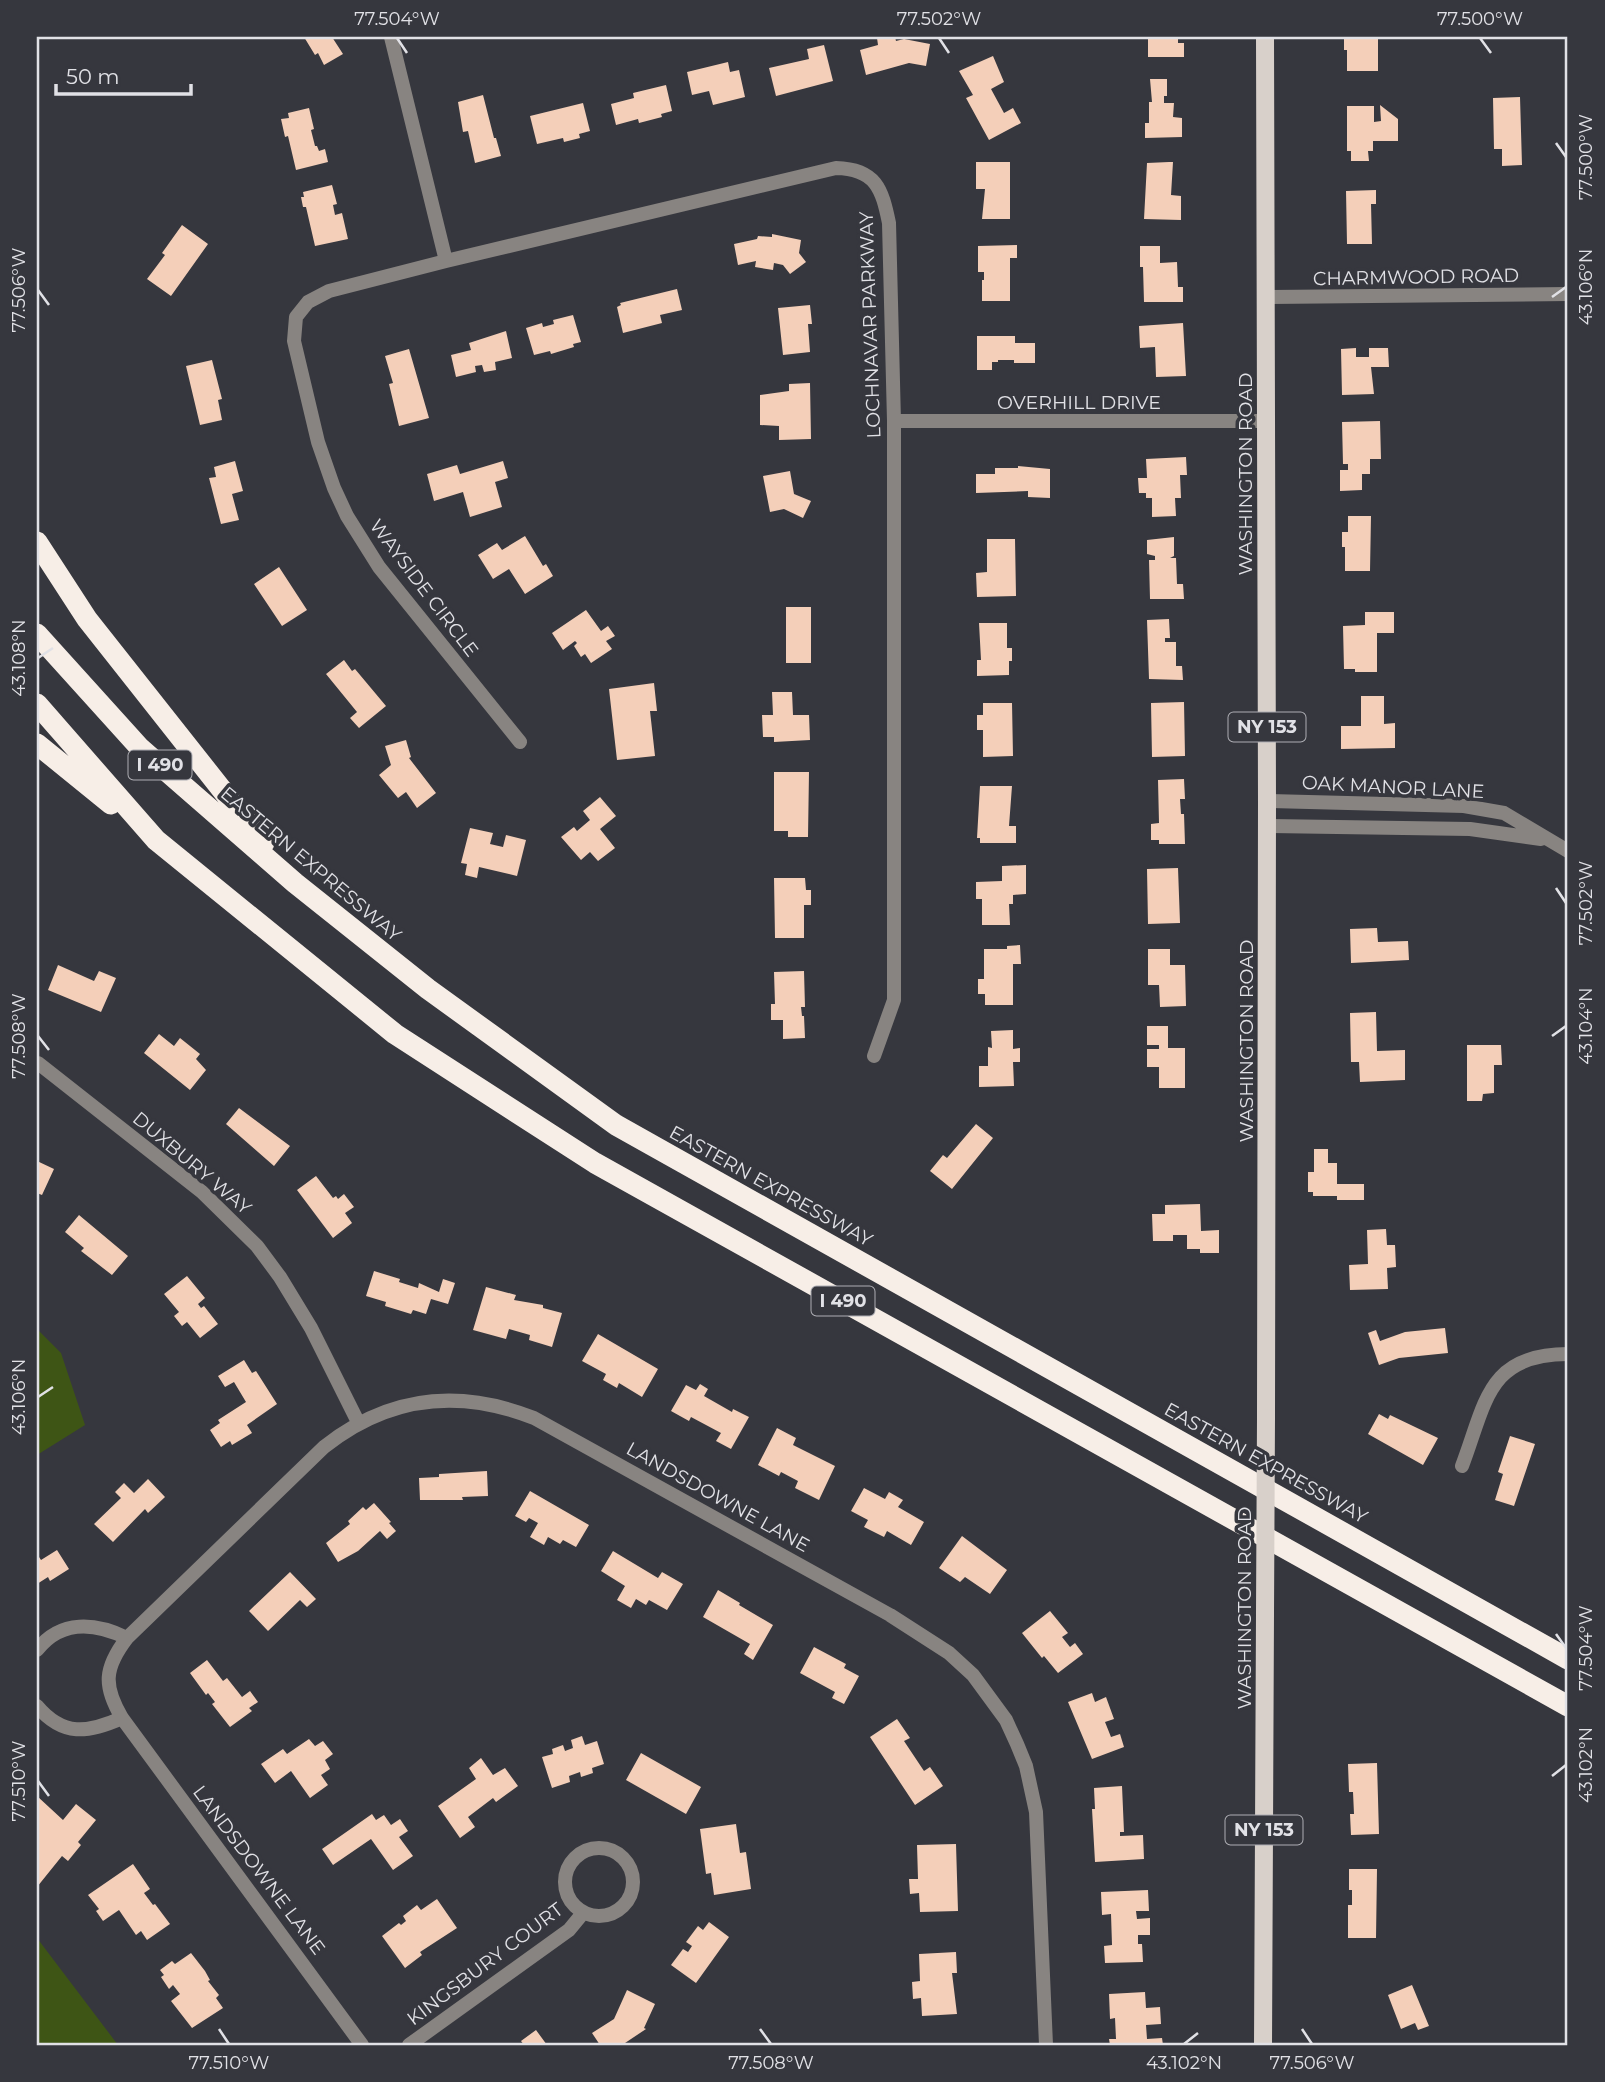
<svg xmlns="http://www.w3.org/2000/svg" width="1605" height="2082" viewBox="0 0 1605 2082" font-family="Montserrat,sans-serif">
	<style>
		.green { fill: #3e5515 }
		.building { fill: #f4cfb9 }
		.lines { fill: none; stroke-linecap: round; stroke-linejoin: round }
		.minor { stroke: #888481; stroke-width: 14 }
		.primary { stroke: #d8d0ca; stroke-width: 18 }
		.motorway { stroke: #f7eee7; stroke-width: 21 }
		.primary-bridge { stroke: #d8d0ca; stroke-width: 18 }
		.ticks { fill: none; stroke: #e1e1e6; stroke-width: 2.5 }
		.labels { text-anchor: middle; dominant-baseline: central; stroke-width: 7; stroke-linejoin: round; paint-order: stroke }
		.shield { fill: #36373e; stroke: #aeaeb4; stroke-width: 2 }
		.shield-label { font-size: 18px; font-weight: bold; fill: #e1e1e6 }
		.street-label { font-size: 19px; fill: #e1e1e6; stroke: #36373e }
		.neatline { fill: none; stroke: #e1e1e6; stroke-width: 2.5 }
		.ticks-label { font-size: 18px; text-anchor: middle; fill: #e1e1e6 }
	</style>
	<rect width="100%" height="100%" fill="#36373e"/>
	<path class="green" d="M37,1329L61,1353L85,1425L37,1455Z
		M37,1938L118,2045H37Z"/>
	<path class="building" d="M304,37H332L343,54L324,65L318,53L315,55Z
		M879,37H895L896,41L904,39L930,44L926,66L909,63L866,75L860,50L878,45L877,38Z
		M1148,37H1178V43H1184V57H1148Z
		M1344,37H1378V71H1347V50H1344Z
		M824,45L833,81L776,96L769,68L809,59L807,49Z
		M993,56L1004,82L991,89L1004,113L1013,108L1021,123L989,140L966,98L973,95L959,71Z
		M728,62L730,72L739,70L745,97L713,105L709,91L692,95L687,72Z
		M1150,79H1167V96H1164V103H1174L1173,117L1182,118V137L1145,138V123H1149V102H1152Z
		M666,85L672,111L661,114L662,117L639,123L638,119L616,125L611,104L634,98L633,93Z
		M483,95L494,138H496L501,156L475,163L468,131L463,132L458,102Z
		M1520,97L1522,165L1502,166V149H1494L1493,98Z
		M583,103L590,131L579,134L580,138L564,142L563,138L537,144L530,116Z
		M1380,105L1398,119V141H1373V151H1368L1369,161H1351V151H1347V106H1374V122L1381,121Z
		M309,108L314,129L311,130L315,146H317L319,151L325,149L328,162L296,170L288,136L285,137L281,119L289,118L288,113Z
		M976,162H1010V219H982L985,189H976Z
		M1169,162H1173L1171,195L1181,196V220L1144,219L1147,163Z
		M332,185L337,204L333,205L335,215L342,213L348,239L315,246L306,207H303L301,197H304L303,192Z
		M1376,190V204H1371L1372,244H1347L1346,191Z
		M182,225L208,244L171,296L147,279L165,255L162,253Z
		M772,234L801,240L799,253L806,262L790,274L783,265L774,263L773,270L755,267L756,261L738,265L734,244L757,239L758,236L772,237Z
		M1017,245V258H1010V301H982V280H984V272H978V246Z
		M1140,246H1160V263L1177,262L1178,287H1183V302H1144L1143,267H1140Z
		M677,289L682,310L660,315L662,323L623,333L617,307L621,305L620,303Z
		M810,305L812,324H808L810,352L783,355L778,308Z
		M573,315L581,342L573,344L574,347L551,354L550,351L534,355L526,328L542,323L543,327L554,324L553,320Z
		M1183,323L1186,376L1156,377L1155,347L1140,348L1139,326Z
		M506,331L512,358L495,362L496,370L484,372L482,365L475,366L476,372L456,377L451,355L471,350L469,343Z
		M977,336H1015V343H1035V363H1014V360H998V362H992V370H977Z
		M1356,348V357H1369V348H1388L1389,367H1371L1374,394L1342,395L1341,349Z
		M409,349L429,418L399,426L389,384L393,383L385,356Z
		M212,360L222,399L218,400L222,420L200,425L186,366Z
		M810,383L811,439L779,440V426L760,425V395L789,391V384Z
		M1380,421L1381,459H1370V474H1362V490L1340,491V470H1348V464H1343L1342,422Z
		M1186,457L1187,475H1180L1181,498H1175L1176,516L1152,517V498H1146V493H1139L1138,478H1147L1146,459Z
		M235,461L243,491L232,494L239,520L221,524L209,478L216,477L214,467Z
		M503,461L508,478L495,482L502,507L470,517L463,492L434,501L427,474L457,465L460,474Z
		M1018,466L1050,469V498L1028,497V491L976,493V474H995V468H1018Z
		M790,471L794,494L811,501L803,518L784,509L770,512L763,476Z
		M1348,516H1371L1370,571H1345V547H1342V532H1348Z
		M525,536L543,566L546,564L553,576L525,594L509,569L493,579L478,555L497,543L502,550Z
		M1174,537V556L1170,558H1176L1177,584H1183L1184,599H1150L1149,560H1155V556L1147,554V540Z
		M987,539H1015L1016,596L977,597L976,573L987,572Z
		M279,567L307,610L282,626L254,584Z
		M786,607H811V663H786Z
		M586,610L601,631L608,626L615,636L606,641L612,649L591,663L585,654L581,657L574,646L577,643L575,641L563,650L552,633Z
		M1365,612H1394V633H1377V672H1355V669H1344L1343,626L1365,625Z
		M1169,619L1170,638H1165V642H1176V666H1182L1183,680L1149,679L1147,620Z
		M979,623H1007V648H1012V661H1009V675L977,676V660H981Z
		M344,660L352,671L355,669L386,706L359,728L350,718L357,712L326,674Z
		M654,683L657,711H650L655,756L617,760L609,689Z
		M772,692H792L793,715H809L810,740L774,742V737H763L762,715H773Z
		M1361,696H1384V724L1395,723V748L1341,749V726H1361Z
		M1184,702L1185,756L1152,757L1151,703Z
		M983,703H1012L1013,756L983,757V730H977V715H983Z
		M406,740L411,757L409,758L436,793L417,808L406,792L398,798L379,775L391,765L385,746Z
		M774,772H809L808,837H788V831H774Z
		M1184,779L1185,799H1180L1181,814H1184L1185,844H1159V840H1151V824L1159,823L1158,780Z
		M980,786H1012L1009,826H1016V843H980V838H977Z
		M600,797L616,816L600,829L615,848L598,861L590,852L581,860L561,837L574,827L577,831L590,820L583,811Z
		M470,828L493,833L490,844L503,847L506,835L526,840L517,876L479,867L477,878L465,875L467,864L461,863Z
		M1026,865V894L1013,895V904H1009L1010,925H982V899H976V882L1002,881V866Z
		M1178,868L1180,923L1148,924L1147,869Z
		M774,878H805L806,890H811V905H804V938H775Z
		M1377,928L1378,942L1408,941L1409,960L1351,963L1350,929Z
		M1020,945L1021,964H1013V1005H985V994H978V979H984V949H1007V946Z
		M1148,949H1170V965H1185L1186,1006L1160,1007L1159,985H1148Z
		M58,965L94,981L99,971L116,978L101,1012L48,990Z
		M804,971L805,1007H801L802,1016H804L805,1038L783,1039V1020H771V1004H775L774,972Z
		M1376,1012L1377,1051L1405,1050V1080L1360,1082L1359,1062H1351L1350,1013Z
		M1147,1026H1168V1048H1185V1088H1159V1067H1147V1049H1159V1045H1147Z
		M1013,1030V1049L1020,1048V1062H1013L1014,1086L979,1087V1066H988V1047L992,1048L991,1031Z
		M159,1034L174,1046L180,1038L200,1054L196,1059L206,1070L190,1090L144,1053Z
		M1467,1045H1501L1502,1065H1494V1093L1483,1094L1482,1101H1467Z
		M239,1108L290,1146L274,1166L226,1124Z
		M976,1124L993,1138L952,1189L930,1171L943,1155L947,1158Z
		M1314,1149H1328V1163H1337V1184H1364V1200H1337V1196H1313V1192H1308V1172H1314Z
		M37,1161L54,1169L42,1195L37,1193Z
		M316,1176L333,1198L336,1196L338,1199L344,1194L354,1207L345,1213L352,1223L333,1238L297,1190Z
		M1200,1204L1201,1231L1219,1230V1253H1200V1249H1187V1235H1173V1241H1153L1152,1214H1165V1205Z
		M79,1215L128,1256L112,1275L81,1251L84,1248L65,1232Z
		M1386,1229L1387,1245H1395L1396,1267L1387,1268L1388,1289L1350,1290L1349,1265L1368,1264L1367,1230Z
		M374,1271L400,1279L399,1282L418,1288L419,1283L439,1292L443,1279L455,1283L448,1304L431,1299L426,1314L413,1310L411,1314L385,1306L386,1302L366,1296Z
		M187,1276L205,1298L198,1304L201,1308L204,1306L218,1324L200,1338L187,1322L182,1326L174,1316L179,1312L164,1294Z
		M486,1287L516,1295L514,1300L543,1305V1308L562,1313L552,1347L529,1340L530,1335L509,1329L506,1339L473,1330Z
		M1445,1328L1448,1353L1399,1358L1379,1365L1368,1333L1376,1330L1380,1341L1405,1332Z
		M598,1334L658,1369L642,1397L619,1383L617,1388L603,1380L606,1374L582,1361Z
		M244,1360L252,1373L256,1371L277,1404L247,1425L252,1433L232,1445L230,1441L221,1447L210,1430L220,1423L218,1420L246,1402L234,1382L225,1387L218,1376Z
		M700,1384L708,1389L704,1396L732,1412L733,1409L749,1417L731,1449L716,1441L721,1433L691,1417L689,1421L671,1411L686,1385L696,1390Z
		M1379,1414L1388,1419L1390,1415L1438,1438L1423,1465L1368,1434Z
		M777,1428L796,1438L793,1445L835,1466L819,1500L795,1488L798,1481L781,1472L779,1476L758,1465Z
		M1510,1436L1535,1444L1514,1506L1495,1500L1503,1474L1498,1472Z
		M487,1471L488,1496L462,1497L463,1500H420L419,1478L439,1477V1474Z
		M148,1479L165,1497L148,1513L145,1509L113,1542L94,1524L121,1498L115,1492L124,1483L134,1493Z
		M864,1488L885,1499L889,1492L903,1500L898,1507L924,1522L911,1545L887,1531L884,1537L864,1527L868,1520L851,1511Z
		M530,1491L589,1525L576,1547L563,1540L560,1544L548,1537L544,1545L530,1537L538,1523L529,1518L526,1522L515,1516Z
		M374,1503L391,1522L389,1523L396,1531L387,1539L380,1531L358,1551L338,1562L326,1543L350,1524L348,1521L363,1507L366,1510Z
		M962,1536L1007,1570L990,1594L965,1577L960,1582L939,1568Z
		M57,1550L69,1569L50,1581L48,1577L37,1584V1554L41,1560Z
		M613,1551L658,1578L662,1572L683,1584L667,1610L649,1600L646,1605L636,1599L631,1608L617,1600L625,1586L601,1571Z
		M290,1572L316,1599L307,1607L300,1600L268,1631L249,1611Z
		M718,1590L740,1603L739,1605L773,1625L753,1660L744,1654L750,1644L703,1617Z
		M1050,1611L1068,1633L1062,1637L1070,1647L1075,1643L1083,1654L1058,1673L1044,1656L1042,1658L1022,1633Z
		M814,1647L846,1664L844,1668L859,1676L844,1704L832,1698L835,1692L800,1673Z
		M207,1660L223,1681L227,1678L242,1697L250,1691L258,1702L249,1708L252,1711L230,1727L212,1704L215,1702L208,1693L206,1695L190,1673Z
		M1092,1693L1095,1702L1106,1697L1114,1719L1105,1722L1111,1737L1120,1734L1124,1747L1092,1759L1068,1702Z
		M897,1719L910,1738L904,1741L924,1771L930,1767L943,1786L915,1805L870,1737Z
		M582,1736L585,1745L597,1741L604,1764L592,1768L593,1773L581,1777L580,1772L569,1776L570,1782L552,1788L542,1757L553,1754L552,1749L563,1745L565,1751L573,1748L571,1740Z
		M309,1739L315,1746L323,1741L333,1754L325,1760L330,1769L321,1775L328,1785L310,1798L291,1771L275,1783L261,1764L283,1749L287,1754Z
		M641,1753L701,1787L686,1814L626,1780Z
		M481,1758L493,1775L505,1768L518,1786L496,1802L493,1798L468,1817L475,1827L460,1838L438,1806L476,1779L469,1768Z
		M1377,1763L1379,1834L1351,1835L1350,1814H1354L1353,1792H1349L1348,1764Z
		M1122,1786L1124,1832H1120V1836L1143,1835L1144,1859L1095,1862L1092,1809H1095L1094,1788Z
		M37,1796L63,1820L76,1804L96,1820L78,1842L81,1845L68,1861L62,1856L37,1887Z
		M372,1814L376,1820L384,1815L391,1825L400,1819L408,1831L399,1837L413,1856L393,1870L371,1839L333,1865L322,1849Z
		M736,1824L740,1853L746,1852L751,1889L714,1895L711,1873L706,1874L700,1829Z
		M956,1844L958,1911L920,1912L919,1893L910,1894L909,1879H918L917,1845Z
		M133,1864L150,1889L144,1893L153,1905L155,1904L170,1924L147,1940L141,1931L136,1935L119,1910L103,1921L96,1911L99,1909L88,1895Z
		M1349,1869H1377L1376,1938H1348V1905H1352V1890H1349Z
		M1148,1890L1149,1911H1136L1137,1919L1150,1918V1935H1138V1944H1142L1143,1962L1105,1963L1104,1946L1112,1945L1111,1914L1102,1915L1101,1892Z
		M437,1899L457,1928L420,1952L422,1955L405,1968L382,1936L399,1923L401,1925L406,1921L403,1916L417,1905L421,1910Z
		M709,1922L729,1937L696,1983L671,1965L683,1949L688,1952L692,1946L686,1942L698,1926L703,1930Z
		M956,1952L957,1973H952L957,2014L922,2016L921,1998L913,1999L912,1982L920,1981L919,1954Z
		M191,1953L205,1971L210,1980L208,1981L219,1995L216,1998L223,2008L192,2028L171,2001L180,1994L173,1985L169,1989L161,1977L164,1975L160,1970L172,1961L175,1964Z
		M1412,1985L1429,2026L1418,2030L1415,2023L1401,2029L1388,1995Z
		M627,1990L655,2004L644,2028L646,2029L622,2045H600L592,2033L614,2019Z
		M1145,1992L1146,2008L1160,2007L1161,2024L1146,2025L1147,2039L1162,2038L1163,2045H1110L1109,2039H1116L1115,2018L1110,2019L1109,1994Z
		M536,2030L547,2045H524L521,2041Z"/>
	<g class="lines">
		<path class="minor" d="M391,37L446,261
			M1265,297L1568,294
			M894,421H1265
			M520,742L379,567L347,516L334,488L318,442L294,341L296,317L308,302L329,291L446,261L836,168C876,169 882,189 889,223L894,421V1000L874,1056
			M1267,801L1464,806L1504,813L1568,851
			M1267,826L1470,829L1541,839
			M38,1063L202,1192L257,1246L280,1277L311,1328L358,1422
			M1462,1466C1486,1403 1487,1354 1568,1354
			M37,1650C61,1619 96,1623 127,1638
			M37,1706C63,1737 88,1733 122,1718
			M565 1882a34 34 0 1 1 68 0a34 34 0 1 1-68 0Z
			M362,2045L122,1718C103,1686 104,1668 127,1638L324,1447C388,1396 458,1388 534,1418L890,1615L949,1653L973,1675L1006,1720L1017,1744L1026,1766L1036,1812L1046,2045
			M409,2045L569,1930L583,1913"/>
		<path class="primary" d="M1265,37L1267,801L1266,1418
			M1263,2045L1265,1614"/>
		<path class="motorway" d="M37,542L87,619L264,843
			M37,634L140,748L295,883L428,989L616,1125L1568,1659
			M37,704L156,840L395,1034L595,1163L1568,1706
			M37,744L111,804"/>
		<path class="primary-bridge" d="M1265,1614L1266,1418"/>
	</g>
	<path class="ticks" d="M397,38L407,53M939,38L949,53M1480,38L1491,53M1556,143L1566,157M38,290L49,305M1552,297L1566,287M38,658L53,648M1556,888L1566,903M38,1036L49,1050M1552,1036L1566,1026M38,1397L53,1387M1556,1634L1566,1648M1552,1776L1566,1765M38,1781L49,1796M219,2029L229,2044M760,2029L771,2044M1302,2029L1312,2044M1184,2044L1198,2033"/>
	<g class="labels">
		<g class="shield">
			<rect x="1228.5" y="712.5" width="77" height="29" rx="5"/>
			<rect x="128.5" y="750.5" width="63" height="29" rx="5"/>
			<rect x="811.5" y="1286.5" width="63" height="29" rx="5"/>
			<rect x="1225.5" y="1815.5" width="77" height="29" rx="5"/>
		</g>
		<g class="shield-label">
			<text x="1267" y="727">NY 153</text>
			<text x="160" y="765">I 490</text>
			<text x="843" y="1301">I 490</text>
			<text x="1264" y="1830">NY 153</text>
		</g>
		<g class="street-label">
			<text transform="translate(1416 277) rotate(-1)">CHARMWOOD ROAD</text>
			<text transform="translate(870 325) rotate(-92)">LOCHNAVAR PARKWAY</text>
			<text x="1079" y="402">OVERHILL DRIVE</text>
			<text transform="translate(1245 474) rotate(-90)">WASHINGTON ROAD</text>
			<text transform="translate(424 588) rotate(53)">WAYSIDE CIRCLE</text>
			<text transform="translate(1393 787) rotate(3)">OAK MANOR LANE</text>
			<text transform="translate(311 864) rotate(40)">EASTERN EXPRESSWAY</text>
			<text transform="translate(1246 1041) rotate(-90)">WASHINGTON ROAD</text>
			<text transform="translate(192 1163) rotate(40)">DUXBURY WAY</text>
			<text transform="translate(771 1186) rotate(29)">EASTERN EXPRESSWAY</text>
			<text transform="translate(1266 1463) rotate(29)">EASTERN EXPRESSWAY</text>
			<text transform="translate(718 1497) rotate(29)">LANDSDOWNE LANE</text>
			<text transform="translate(1244 1608) rotate(-90)">WASHINGTON ROAD</text>
			<text transform="translate(259 1870) rotate(53)">LANDSDOWNE LANE</text>
			<text transform="translate(485 1964) rotate(-37)">KINGSBURY COURT</text>
		</g>
	</g>
	<rect width="1605" height="2082" fill="none" stroke="#36373e" stroke-width="77"/>
	<path d="M56 84v10h135v-10" fill="none" stroke="#e1e1e6" stroke-width="3.5"/>
	<text x="66" y="84" font-size="21" fill="#e1e1e6" stroke="#36373e" stroke-width="5" paint-order="stroke">50 m</text>
	<rect x="38" y="38" width="1528" height="2006" class="neatline"/>
	<g class="ticks-label">
		<text x="397" y="25">77.504°W</text>
		<text x="939" y="25">77.502°W</text>
		<text x="1480" y="25">77.500°W</text>
		<text transform="translate(1586 157) rotate(-90)" y="6">77.500°W</text>
		<text transform="translate(1586 287) rotate(-90)" y="6">43.106°N</text>
		<text transform="translate(19 290) rotate(-90)" y="6">77.506°W</text>
		<text transform="translate(19 658) rotate(-90)" y="6">43.108°N</text>
		<text transform="translate(1586 903) rotate(-90)" y="6">77.502°W</text>
		<text transform="translate(1586 1026) rotate(-90)" y="6">43.104°N</text>
		<text transform="translate(19 1036) rotate(-90)" y="6">77.508°W</text>
		<text transform="translate(19 1397) rotate(-90)" y="6">43.106°N</text>
		<text transform="translate(1586 1648) rotate(-90)" y="6">77.504°W</text>
		<text transform="translate(1586 1765) rotate(-90)" y="6">43.102°N</text>
		<text transform="translate(19 1781) rotate(-90)" y="6">77.510°W</text>
		<text x="229" y="2069">77.510°W</text>
		<text x="771" y="2069">77.508°W</text>
		<text x="1184" y="2069">43.102°N</text>
		<text x="1312" y="2069">77.506°W</text>
	</g>
</svg>
